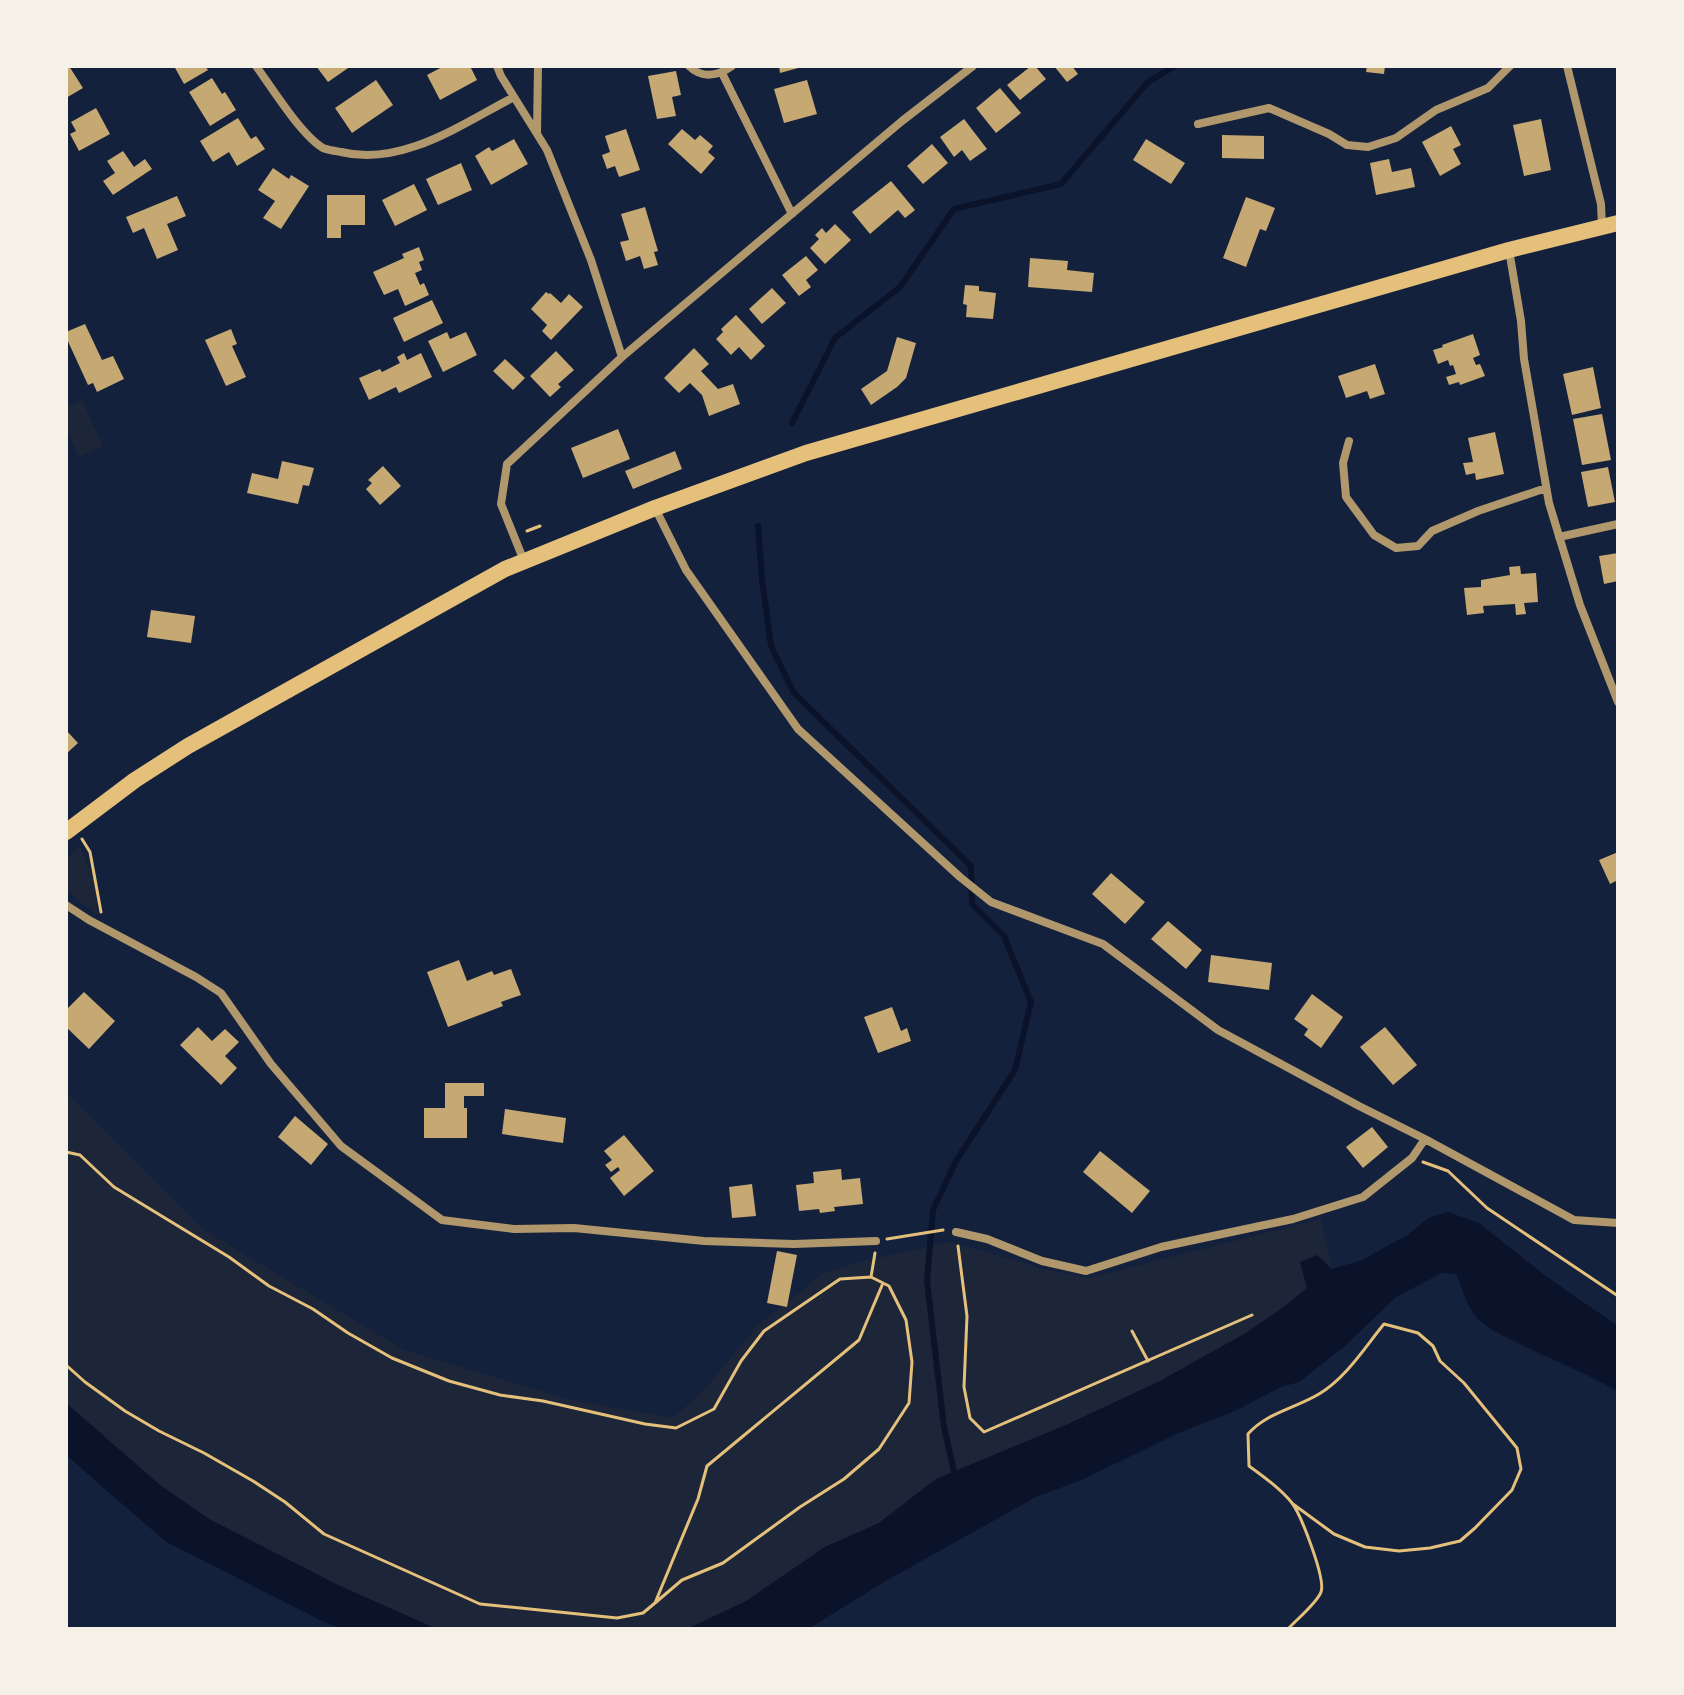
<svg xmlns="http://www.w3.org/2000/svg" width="1684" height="1695" viewBox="0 0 1684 1695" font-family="Montserrat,sans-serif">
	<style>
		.green { fill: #1d2539 }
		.water { fill: #0b132b }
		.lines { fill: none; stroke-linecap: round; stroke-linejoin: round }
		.stream { stroke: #0b132b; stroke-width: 6 }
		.building { fill: #c6a872 }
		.path { stroke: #e5c07b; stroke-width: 3 }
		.minor { stroke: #b1986c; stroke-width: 8 }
		.trunk { stroke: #e5c07b; stroke-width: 16 }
	</style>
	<rect width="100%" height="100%" fill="#14213d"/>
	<path class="green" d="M82,400L103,446L79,457L66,429V408Z
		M80,847L94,880L98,915L82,904L66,887V858Z
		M66,1093L202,1229L404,1350L571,1400L673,1418L703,1391L760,1323L801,1292L823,1273L864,1261L951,1242L1048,1270L1088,1278L1321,1219L1332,1269L1300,1262L1308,1288L1285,1306L1246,1333L1160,1381L1068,1424L936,1479L879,1523L825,1547L746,1601L687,1629H437L338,1585L209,1519L160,1485L66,1403Z"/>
	<path class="water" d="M1448,1212L1479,1223L1547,1277L1618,1326V1392C1586,1372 1550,1360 1516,1342C1503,1336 1488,1329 1478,1319C1467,1308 1462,1288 1456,1274L1442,1273L1396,1297L1344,1347L1299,1382L1281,1387L1237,1410L1179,1433L1079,1481L1036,1497L884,1582L808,1629H687L746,1601L825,1547L879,1523L936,1479L1068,1424L1160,1381L1246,1333L1285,1306L1307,1288L1300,1262L1317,1255L1332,1269L1362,1260L1407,1235L1430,1217Z
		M66,1403L160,1485L209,1519L338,1585L437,1629H343L324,1622L166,1542L66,1455Z"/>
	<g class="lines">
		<path class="stream" d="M792,423L835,338L900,287L954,209L1061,184L1148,82L1175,66
			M758,526L762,579L771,646L794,693L971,866L972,904L1004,936L1031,1002L1015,1070L956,1161L933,1210L927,1281L944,1427L955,1476"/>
	</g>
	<path class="building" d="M66,66H69L83,88L66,98Z
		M174,66H205L208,70L184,84Z
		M316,66H351L328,82Z
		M444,66H470L477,80L440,100L427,75Z
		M779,66H802V67L780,73Z
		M1031,66H1035L1046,79L1020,100L1007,85Z
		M1054,66H1072L1078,74L1067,82Z
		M1367,66H1385L1384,74L1366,72Z
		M676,71L681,95L672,97L676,116L657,119L648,76Z
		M212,78L222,94L225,92L236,110L210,126L189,92Z
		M376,80L393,105L352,133L335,108Z
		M807,80L817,114L784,123L774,89Z
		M1000,88L1021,113L996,133L976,108Z
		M96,108L110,134L79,151L70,134L76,131L71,122Z
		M238,118L251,139L256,136L265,149L237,166L229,152L213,162L200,141Z
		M964,119L987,149L970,161L962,150L954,157L940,137Z
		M1541,119L1551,170L1524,176L1513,125Z
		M1451,126L1461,145L1453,149L1461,164L1440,176L1422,142Z
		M626,129L640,170L619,177L615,166L607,169L602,155L610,152L605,136Z
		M682,129L695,140L700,135L713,146L708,152L715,158L701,174L668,144Z
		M1222,135L1264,136V159L1222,158Z
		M514,139L528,164L491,185L475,156L489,147L492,151Z
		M1146,139L1185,163L1171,184L1133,160Z
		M932,144L948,163L923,184L907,166Z
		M123,151L134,167L145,159L152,169L113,195L103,181L115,173L107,161Z
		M1389,159L1392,172L1411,168L1415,187L1376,195L1370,163Z
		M461,163L472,190L438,205L426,179Z
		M273,168L289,179L291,175L309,186L281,229L263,218L275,201L258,190Z
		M891,181L915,210L905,218L898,210L870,234L852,212Z
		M414,184L427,210L395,226L382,200Z
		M327,195H365V225H341V238H327Z
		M177,196L186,216L167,224L178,250L157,259L144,228L133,233L126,217Z
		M1246,197L1275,208L1266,231L1260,229L1246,267L1223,258Z
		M645,207L658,251L654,252L658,265L644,269L640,256L626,261L620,242L629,240L621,214Z
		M835,224L851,240L825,264L810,248L819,239L815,235L822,228L826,233Z
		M419,247L424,260L419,262L422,270L415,273L420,285L424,283L429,295L405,306L398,289L384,295L373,272L404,258L402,254Z
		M806,256L818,270L806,280L811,287L799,296L782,275Z
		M1030,258L1068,261L1067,270L1094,273L1092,292L1028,287Z
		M965,285L979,286V291L996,293L993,319L966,317L967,305L963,304Z
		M772,288L786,303L762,324L749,309Z
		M546,292L549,294L550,293L561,303L569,294L583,307L551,340L542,331L547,325L531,309Z
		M432,300L443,323L404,342L393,318Z
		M736,315L765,346L751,360L739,347L731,355L716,339L723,332L721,329Z
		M85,324L102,360L113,356L124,379L97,392L93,383L88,385L66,337V332Z
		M231,329L237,344L232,346L246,377L226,386L205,340Z
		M447,332L450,339L466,332L477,355L443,372L428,341Z
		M1473,334L1480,355L1473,358L1476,365L1480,364L1485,376L1460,385L1459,382L1449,385L1446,377L1456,374L1453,365L1450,366L1448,360L1438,364L1433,350L1443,347L1442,345Z
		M897,337L916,343L906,378L897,387L871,405L861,389L887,371Z
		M694,348L709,364L701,371L718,389L733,384L740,404L709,416L702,395L690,383L679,393L664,378Z
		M556,351L574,370L558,384L561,387L550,397L530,376Z
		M404,353L407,360L421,353L432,377L399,393L396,387L369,400L359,378L380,369L382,372L400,363L397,357Z
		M505,359L525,378L513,390L493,371Z
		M1375,364L1385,394L1370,399L1367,391L1346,398L1338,376Z
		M1593,367L1601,408L1572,415L1563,374Z
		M1602,414L1611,460L1582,465L1573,419Z
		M618,429L630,459L583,478L571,448Z
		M1495,432L1504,474L1476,480L1475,473L1466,475L1463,463L1473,462L1468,438Z
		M675,451L682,469L633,489L625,471Z
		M282,461L314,468L309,486L303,485L298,504L247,493L252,473L278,479Z
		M383,466L401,486L380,505L366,489L372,483L368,480Z
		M1608,467L1615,502L1588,507L1581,472Z
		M1618,553V581L1604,584L1599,556Z
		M1520,566L1521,574L1536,573L1538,602L1524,603L1526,614L1516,615L1515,604L1483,606L1484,613L1467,615L1464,588L1481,587V580L1510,575L1509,567Z
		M151,610L195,616L191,643L147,637Z
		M66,730L78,743L66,754Z
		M1618,852V880L1610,884L1599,860Z
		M1111,873L1145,902L1125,924L1092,894Z
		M1168,921L1202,950L1186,969L1151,939Z
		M1211,955L1272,963L1269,990L1208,982Z
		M459,960L467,981L492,971L494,975L511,969L521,995L501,1002L503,1006L448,1027L427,972Z
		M84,992L115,1021L89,1049L66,1027V1010Z
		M1312,994L1343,1017L1321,1048L1304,1035L1308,1029L1294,1019Z
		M892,1007L901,1031L907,1028L911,1041L878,1053L864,1017Z
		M198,1027L212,1041L225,1029L239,1042L225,1056L237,1068L221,1085L180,1045Z
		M1385,1027L1417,1065L1393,1085L1360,1047Z
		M445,1083H484V1096H464V1108H467V1138H424V1108H445Z
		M505,1109L566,1118L563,1143L502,1134Z
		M295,1116L328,1144L311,1165L278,1137Z
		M1372,1127L1388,1147L1363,1168L1346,1147Z
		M624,1135L654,1171L624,1196L610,1178L620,1170L618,1167L611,1172L605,1165L612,1160L604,1151Z
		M1100,1151L1150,1191L1132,1213L1083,1172Z
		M841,1169L842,1180L860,1178L863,1204L834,1207L835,1211L820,1213L819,1209L799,1211L796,1185L814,1183L813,1172Z
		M752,1184L756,1216L732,1218L729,1187Z
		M777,1251L797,1255L787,1307L767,1303Z"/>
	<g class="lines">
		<path class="path" d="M527,531L540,526
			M82,839L90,852L101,912
			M66,1152L80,1155L114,1187L229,1257L269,1286L313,1309L348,1333L392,1358L449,1381L500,1395L543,1401L645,1424L676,1428L714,1409L741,1361L764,1331L840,1279L871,1277L889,1286L906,1320L912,1362L909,1403L879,1449L844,1479L800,1507L723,1563L682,1580L655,1603
			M1423,1162L1448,1171L1487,1208L1618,1296
			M887,1239L943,1230
			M958,1246L967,1316L964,1387L970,1418L984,1432L1252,1315
			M871,1277L875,1253
			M1132,1331L1148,1361
			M66,1365L85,1382L125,1411L159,1431L204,1453L253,1481L285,1502L324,1534L480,1604L617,1618L643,1613L655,1603L698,1499L707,1466L859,1340L883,1283
			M1288,1629C1297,1619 1317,1603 1321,1592C1326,1579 1301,1515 1292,1503C1281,1489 1264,1477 1249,1466L1248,1434C1266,1413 1296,1408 1319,1394C1346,1378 1365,1347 1384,1324L1418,1333L1433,1346L1440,1361L1464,1383L1517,1448L1521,1469L1512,1490L1475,1528L1460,1541L1430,1548L1399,1551L1365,1547L1334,1534L1293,1504"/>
		<path class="minor" d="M256,66C272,88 301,135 323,148C328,150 335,151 341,152C402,167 462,124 514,97
			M497,66L501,76L547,150L591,260L622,357
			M689,66C702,79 718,76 732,66
			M1567,66L1601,204L1602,227
			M722,73L792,214
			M1198,124L1269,108L1329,134L1347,145L1368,147L1396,138L1436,110L1488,88L1510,66
			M537,133L538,66
			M1509,250L1521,321L1524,359L1549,503L1580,605L1618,702
			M1349,441L1343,463L1346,497L1374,535L1396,548L1418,546L1432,531L1478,511L1546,488
			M655,508L686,570L798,729L960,877L991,902L1103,944L1218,1030L1359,1106L1425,1139L1412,1158L1363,1197L1293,1219L1161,1247L1086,1271L1042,1261L987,1239L956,1232
			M1559,537L1618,524
			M524,561L501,504L507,464L622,357L902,121L973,66
			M66,905L89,920L196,977L221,993L271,1064L341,1146L442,1220L514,1229L574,1228L704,1241L794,1244L876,1241
			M1425,1139L1574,1220L1618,1223"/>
		<path class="trunk" d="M66,832L135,780L188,746L505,569L655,508L806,453L1509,250L1618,223"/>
	</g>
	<rect width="1684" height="1695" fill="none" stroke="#f6f1e7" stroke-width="136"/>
</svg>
